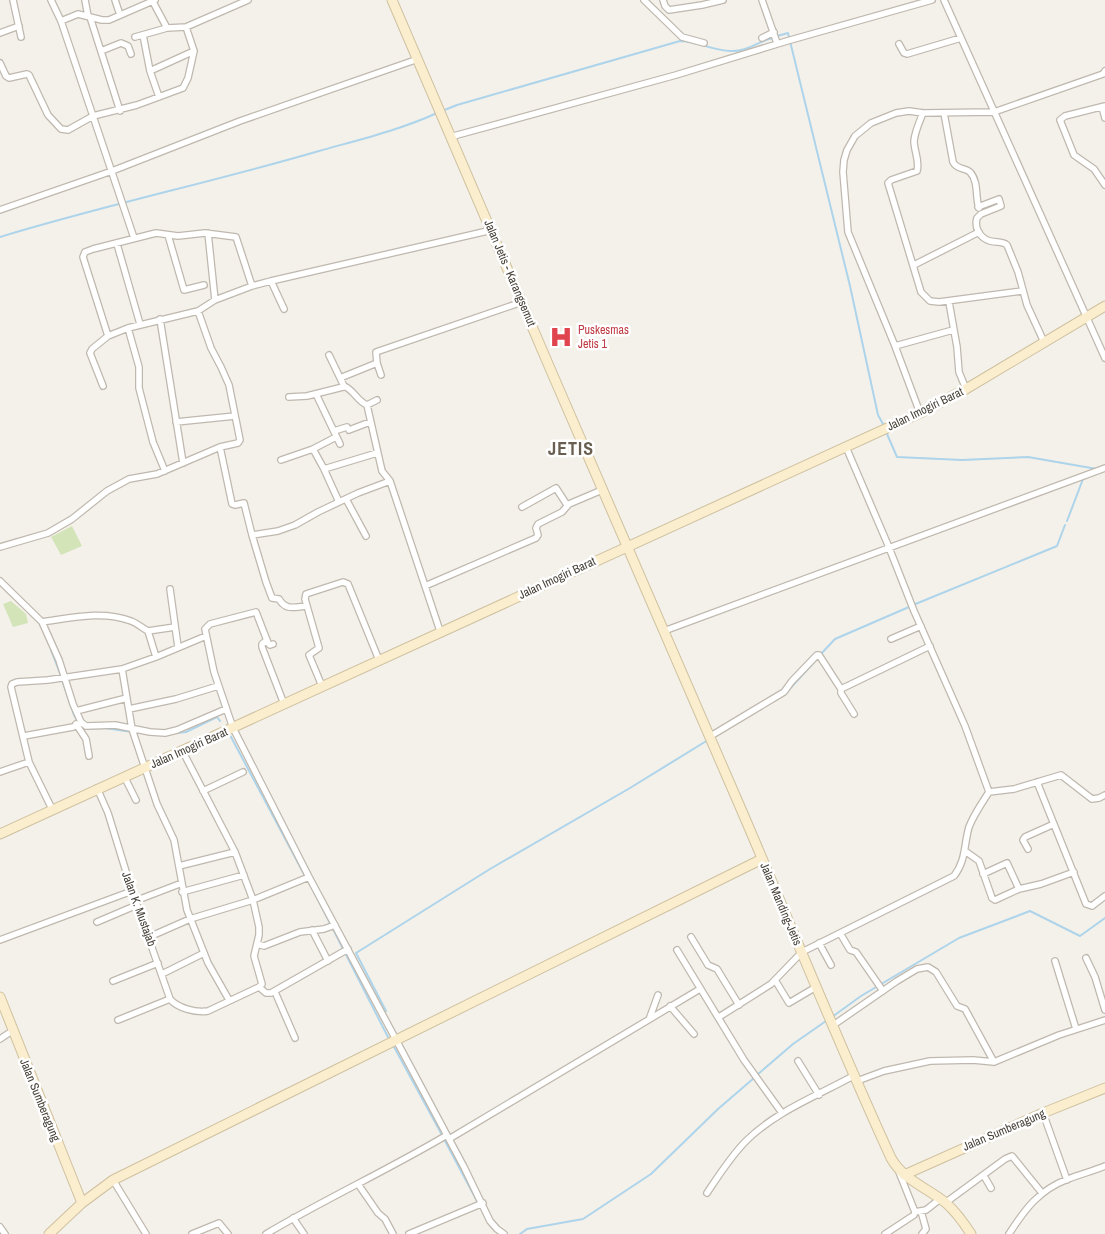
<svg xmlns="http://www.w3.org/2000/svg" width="1105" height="1234" viewBox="0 0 1105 1234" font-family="'Archivo Narrow',sans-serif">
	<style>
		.green { fill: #d2e4b8 }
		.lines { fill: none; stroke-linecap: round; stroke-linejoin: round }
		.stream { stroke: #add4ea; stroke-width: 2 }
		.street-casing { stroke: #bfb8ae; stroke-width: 8 }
		.secondary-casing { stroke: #cfc19f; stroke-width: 11 }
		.street { stroke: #fff; stroke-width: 5.5 }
		.secondary { stroke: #faeecf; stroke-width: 9 }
		.labels { text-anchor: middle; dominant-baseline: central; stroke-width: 5; stroke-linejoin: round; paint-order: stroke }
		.street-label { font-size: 12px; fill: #474139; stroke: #fff }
		.health-label { font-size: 12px; fill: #be3a42; stroke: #fff; text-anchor: start }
		.district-label { font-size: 18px; font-weight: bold; letter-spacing: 1px; fill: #695f51; stroke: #fff }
	</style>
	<rect width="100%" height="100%" fill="#f4f1eb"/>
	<path class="green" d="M72,526L82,546L61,555L51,537Z
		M11,601L26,614L28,623L13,627L3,604Z"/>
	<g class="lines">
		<path class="stream" d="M777,36L788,33L850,286L878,415L883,424
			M442,111L457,105L680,41C697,41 713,51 731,51C747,52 758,41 773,38
			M0,237C105,205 213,182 319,151C358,140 400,130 437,113
			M887,434L897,457L962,460L1028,457L1097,469
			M1067,521L1083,479L1086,478
			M913,605L1057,546L1065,525
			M51,650L61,676
			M820,655L835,639L909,607
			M62,680L74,715L78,722
			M785,694L817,659
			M81,726L87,729L104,728L140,733
			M177,733L186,732L217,717L220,721
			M230,735L305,876
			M308,880L390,1041
			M386,1011L356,953L490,869L630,788L708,740
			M832,1017L861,996L959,938L1030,911L1080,936L1105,918
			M393,1045L442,1135
			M757,1075L793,1044L826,1021
			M444,1139L478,1203
			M520,1234L527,1229L583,1219L651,1174L718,1109L754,1078"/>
		<defs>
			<path id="street" d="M13,0L21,37
				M51,0L61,21L134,238
				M85,0L88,16
				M115,0L120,15
				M644,0L682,37L704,43
				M663,0L665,6L669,10L702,5L723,0
				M762,0L777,43
				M944,0L1105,358
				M90,17L120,111
				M61,21L78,14L102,20H109L155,0
				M186,27L248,0
				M0,33L19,26
				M143,35L150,71L159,97
				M135,37L167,28
				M762,38L774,32
				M899,44L904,53L907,54L961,38
				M101,51L121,43L128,46L131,54
				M0,63L6,76L9,78L27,74L29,75L48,115L61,129L68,130L93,116L137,105L183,88L188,78L194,51L186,27L167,28L152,0
				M150,71L194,51
				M1105,106L1065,116L1060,120L1074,155L1094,169L1105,185
				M1102,107L1105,118
				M923,113C919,123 915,131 914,141C914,151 920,161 917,171L891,180L888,183L921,292L930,301L939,302L1022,291
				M944,113L953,162C957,170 964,167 970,172C979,182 975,197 979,208
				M450,137L676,75L787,41L932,0
				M978,207L999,199L1001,206L981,214L977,218C974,228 980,238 990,241C997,243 1002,241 1007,245L1018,272L1027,305L1044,342
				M0,210L112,171L240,121L418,59
				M208,233L215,300
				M168,235L184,290L204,285
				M117,244L140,324
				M914,265L979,232
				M271,281L492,230
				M252,286L271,281L284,309
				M949,302L957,347L959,372L966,389
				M160,319L183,463
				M128,328L139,367V388L153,442L165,471
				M895,346L953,330
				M377,363L381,375
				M340,378L377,363L376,352L522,302
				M103,386L90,353L92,349L108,336L128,328L198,311L215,300L252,286L236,237L205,233L178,236L156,233L93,249L85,252L83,257L108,336
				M344,386C354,390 357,401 367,405L382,471L390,481L440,631
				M316,394L340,444
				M289,397L307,396L343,387V384L329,355
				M367,405L377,400
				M920,413L895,346L848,232L843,172L844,160L847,150L855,136L871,123L896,113L909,111L923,113L994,112L1103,74L1105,71
				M176,422L235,416
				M349,430L370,422
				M334,431L347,427
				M220,447L232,504L235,505L244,503L252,535L278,531L295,525L318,512L358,493L390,481
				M846,447L888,545L914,611L965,726L989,792
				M313,449L324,469L377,453
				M281,460L313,449L336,437
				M324,469L339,502
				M346,499L366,536
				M522,507L556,488L567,505
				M252,535L266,582L272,598L279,599C286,611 294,607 307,606
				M0,547L48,533L72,519L107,491L129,479L157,474L220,447L238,443L240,440L229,385L221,367L211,348L198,311
				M0,581L42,622L59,660L73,704L81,722L86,726L115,725L150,732L165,733L177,730L226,709
				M425,586L536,538L538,535L536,528L538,524L562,512L569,504L602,490
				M170,589L178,647
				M42,622C71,618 102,610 131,621C137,623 142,628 148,631L175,627
				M148,631L156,657
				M664,631L1105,468
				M891,639L921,626
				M267,640L262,644V647L284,704
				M273,644L270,645L268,643L256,612L210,624L205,629L214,672L233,728L309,877L464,1167L490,1221L497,1229L504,1234
				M122,669L156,657L206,636
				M322,686L309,655L319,648L305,599L306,594L309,593L343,582L348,584L379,660
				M841,689V693L854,714
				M129,709L176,699L218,686
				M76,711L127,698
				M76,724L86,739L89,756
				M24,736L73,727L82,723
				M709,737L784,692L792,681L817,655H819L841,689L930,646
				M0,772L29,762
				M124,776L136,800
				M1037,782L1086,904L1092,906L1105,896
				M97,788L108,813L132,891L170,999C177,1008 196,1013 208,1011L259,987L262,984L254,956L259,935V927L253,900L235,852L182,750
				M203,791L243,772
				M52,809L29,762L11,687L12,684L17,682L48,680L122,669L132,729L157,804L174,840L187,910L208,963L229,1000
				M1028,849L1023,840L1025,837L1054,824
				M965,851L979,861L992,898L995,900L1019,889L1041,884L1074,872
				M179,866L235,852
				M983,874L1007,863L1019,889
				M182,892L244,875
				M135,901L182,883
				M97,922L137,905
				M312,930L328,961
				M840,933L850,950L856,952L883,991
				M149,937L190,919L253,900L309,877
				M691,937L708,965L717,969L739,1005
				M0,940L132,891
				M819,943L831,965
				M257,944L264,946L300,932L324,929L335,925
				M677,950L744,1060L782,1113
				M1086,958L1095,977L1105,1010
				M1055,961L1076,1029
				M162,974L204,953
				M775,980L789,1003L816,987
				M113,981L158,963
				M259,987L266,993H271L348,949
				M275,992L295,1038
				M670,1006L694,1034
				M650,1017L658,995
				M719,1017L771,984L802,952L954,876C966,861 964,844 969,827C974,814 982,803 989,792L1014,789L1061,775L1092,799L1099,798L1105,795
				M118,1020L170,999
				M832,1026L897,981L917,969L928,967L936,972L957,1006L965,1009L994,1062
				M0,1039L12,1031
				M798,1061L819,1095
				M857,1081L884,1071L930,1061L973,1060L994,1062L1059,1035L1105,1020
				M1043,1113L1067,1180
				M449,1139L700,989
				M984,1176L991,1188
				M113,1180L146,1234
				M358,1184L378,1213L385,1219L393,1234
				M707,1193C719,1175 731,1156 746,1141C776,1111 819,1095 855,1075
				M945,1203L1005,1159L1012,1156L1042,1193
				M921,1211L926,1229L922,1234
				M915,1212L926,1210L940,1199
				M293,1218L304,1234
				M0,1227L5,1234
				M192,1234L219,1223L228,1234
				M266,1234C325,1199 388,1170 447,1135
				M409,1234L483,1203
				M885,1234L914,1215L915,1212L899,1172
				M1009,1234C1025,1209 1039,1190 1068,1179C1081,1174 1093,1171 1105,1166"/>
			<path id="secondary" d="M392,0C507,270 624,540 741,809C791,925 838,1043 891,1158C903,1180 928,1188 946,1203C956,1212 964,1223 971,1234
				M0,834L920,413L966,389L1105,306
				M0,997L82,1203
				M904,1175L1043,1113L1105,1088
				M49,1234L82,1203L113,1180L762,859"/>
		</defs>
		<use href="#street" class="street-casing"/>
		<use href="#secondary" class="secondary-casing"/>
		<use href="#street" class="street"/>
		<use href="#secondary" class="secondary"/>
	</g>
	<defs>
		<symbol id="hospital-bare" viewBox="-9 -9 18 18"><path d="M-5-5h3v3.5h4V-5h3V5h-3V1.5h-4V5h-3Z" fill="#e0444e" stroke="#fff" stroke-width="2.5" paint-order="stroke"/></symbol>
	</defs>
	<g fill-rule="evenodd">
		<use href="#hospital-bare" x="545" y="321" width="32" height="32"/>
	</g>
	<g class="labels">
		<g class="street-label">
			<text transform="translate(510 273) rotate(67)">Jalan Jetis - Karangsemut</text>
			<text transform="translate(925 409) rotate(-26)">Jalan Imogiri Barat</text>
			<text transform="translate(557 578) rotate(-25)">Jalan Imogiri Barat</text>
			<text transform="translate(189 748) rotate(-24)">Jalan Imogiri Barat</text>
			<text transform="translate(781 904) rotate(67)">Jalan Manding-Jetis</text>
			<text transform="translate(139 909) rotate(70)">Jalan K. Mustajab</text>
			<text transform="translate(40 1100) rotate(68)">Jalan Sumberagung</text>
			<text transform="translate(1004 1130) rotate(-23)">Jalan Sumberagung</text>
		</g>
		<g class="health-label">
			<text x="578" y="330">Puskesmas<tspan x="578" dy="14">Jetis 1</tspan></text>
		</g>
		<g class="district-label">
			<text x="571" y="448">JETIS</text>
		</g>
	</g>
</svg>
